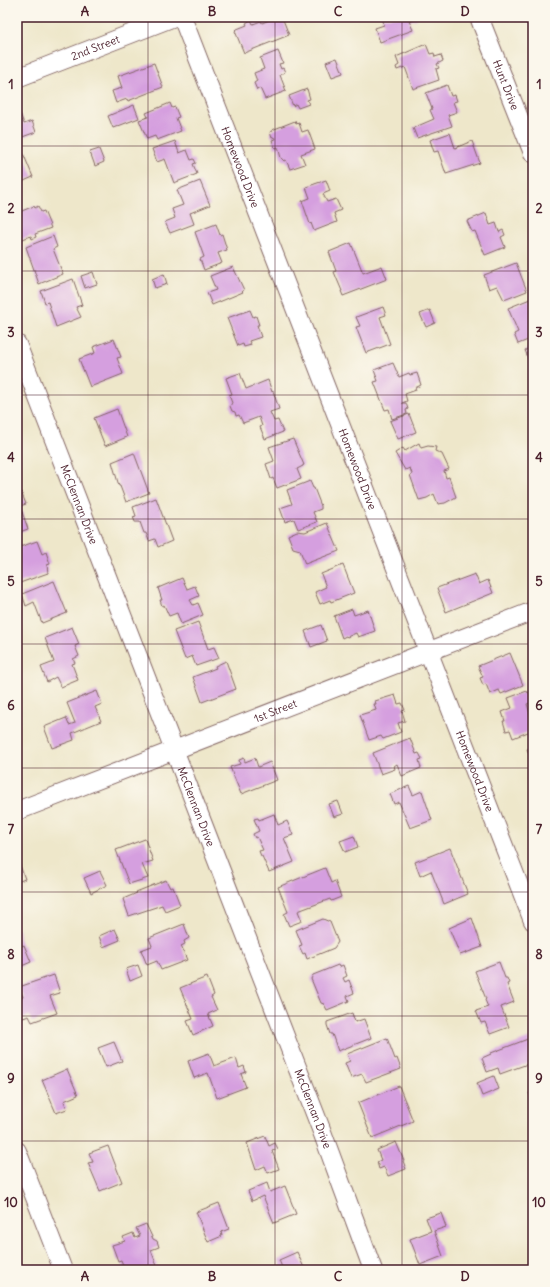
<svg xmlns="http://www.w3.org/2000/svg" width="550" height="1287" viewBox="0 0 550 1287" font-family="Delius,sans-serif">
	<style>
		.building { fill: #d59fdf }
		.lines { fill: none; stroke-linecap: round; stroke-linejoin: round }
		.street-casing { stroke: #836563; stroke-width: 20 }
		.street { stroke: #fff; stroke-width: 18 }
		.grid { fill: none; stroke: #4a1f2b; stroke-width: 1; stroke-opacity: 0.55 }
		.labels { text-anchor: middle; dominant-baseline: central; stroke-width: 3.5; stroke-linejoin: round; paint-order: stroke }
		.street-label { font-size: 11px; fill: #4a1f2b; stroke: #fbf7ec }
		.neatline { fill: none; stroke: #4a1f2b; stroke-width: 1.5 }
		.grid-label { font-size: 13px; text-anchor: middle; font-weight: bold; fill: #4a1f2b }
	</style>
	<rect width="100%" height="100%" fill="#fbf7ec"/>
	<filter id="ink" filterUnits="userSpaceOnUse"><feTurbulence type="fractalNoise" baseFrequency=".025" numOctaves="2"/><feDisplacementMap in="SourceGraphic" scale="8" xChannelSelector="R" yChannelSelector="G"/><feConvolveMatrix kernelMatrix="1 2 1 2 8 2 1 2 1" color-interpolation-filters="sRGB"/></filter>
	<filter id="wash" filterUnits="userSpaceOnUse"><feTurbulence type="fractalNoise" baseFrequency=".012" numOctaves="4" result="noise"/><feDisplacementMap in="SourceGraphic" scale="16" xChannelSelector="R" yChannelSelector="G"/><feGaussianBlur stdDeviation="0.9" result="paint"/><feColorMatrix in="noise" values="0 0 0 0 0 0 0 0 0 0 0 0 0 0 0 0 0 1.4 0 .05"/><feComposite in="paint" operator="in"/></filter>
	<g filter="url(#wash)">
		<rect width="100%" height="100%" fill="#eee7ca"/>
		<g id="blocks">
			<path class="building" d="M277,17H282L289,35L244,53L235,31L237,29L247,25L246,23L251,20L253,24L261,21L262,23Z
				M382,17H417V19L409,21L413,30L380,42L375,28L384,25Z
				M527,17H533V32Z
				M426,44L430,54L434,53L435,57L441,55L443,61L437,64L439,68L436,69L439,80L413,89L405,67L397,70L396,67L399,65L396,57Z
				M278,51L283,63L279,64L281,69L283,68L285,72L280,75L286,91L265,99L260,88L257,90L254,83L257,81L254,73L264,69L260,58Z
				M337,58L343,73L332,77L326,62Z
				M154,63L163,87L128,101L127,99L116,103L112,91L122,88L118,76Z
				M447,85L451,96L455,95L457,101L453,102L457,112L448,115L452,126L417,138L413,128L434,119L430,110L432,109L426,93Z
				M307,89L310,99L307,100L309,104L298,108L296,104L293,106L289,96Z
				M170,103L172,108L175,107L179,117L176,118L181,131L157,140L155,136L147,139L139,120L148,117L146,113Z
				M134,105L139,118L113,128L108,116Z
				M20,113L24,124L32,121L36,132L17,139V114Z
				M295,121L296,124L299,123L302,132L308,130L315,149L301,154L305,164L290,169L286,160L284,161L281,158L278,147L275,148L272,140L275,139L274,137L272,138L270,132L272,131V130Z
				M450,133L455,148L472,141L480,163L446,174L438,151L434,152L430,140Z
				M175,141L179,153L187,150L191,160L194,159L196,163L193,164L197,174L174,183L165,159L157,162L152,149Z
				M99,149L104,162L95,166L90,152Z
				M23,153L33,177L17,184V156Z
				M326,180L330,191L323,194L327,202L336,199L341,210L334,213L337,222L314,231L311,223L310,224L302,201L310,198L306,187Z
				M200,181L210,205L190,213L194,224L170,233L165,222L175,218L172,209L183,205L177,190Z
				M34,206L35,208L38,206L41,212L44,211L51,228L35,234L36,237L32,239L31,236L20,240L17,231V213Z
				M486,213L490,225L496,223L499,232L503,230L505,235L501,237L505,247L485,255L475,231L472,232L467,221Z
				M216,224L220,235L222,234L227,250L218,253L222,263L204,270L200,259L204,257L195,232Z
				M53,236L57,247L53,249L63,274L39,284L26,247Z
				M351,243L363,273L382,266L387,279L343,296L341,291H342L334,272L336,271L329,252Z
				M516,263L527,291L504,300L497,286L489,289L484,275Z
				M233,267L244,290L242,291L243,292L212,305L207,293L216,290L210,276Z
				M93,272L97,284L85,288L81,276Z
				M164,274L167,284L155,288L152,279Z
				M73,279L82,305L76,307L81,317L56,327L48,302L45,303L41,291Z
				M530,299L533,306V338L518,344L514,334L518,332L508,308Z
				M383,307L386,315L380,317L390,344L366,353L356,327L360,326L356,317Z
				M250,310L253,317L256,316L259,325H257L261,337L249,341L251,345L244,347L243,344L238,346L227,318Z
				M430,310L435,323L426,327L420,314Z
				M114,339L121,357L117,358L123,374L90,387L79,359L95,353L93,347Z
				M533,347V371L525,350Z
				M393,363L399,377L409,373L410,375L417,373L421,385L415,388L416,390L405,394L407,401L402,403H406L408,409L406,410L407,414L392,419L389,409L385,410L374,382L378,381L374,370Z
				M240,373L246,389L268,380L272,392L273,391L279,409L270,412L274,421L278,420L283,432L265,439L260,427L262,426L259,417L243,423L239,415L236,416L235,412L232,411L230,406L232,403L229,395L232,394L226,378Z
				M117,409L127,437L105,446L94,418Z
				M409,414L416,432L398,439L390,421Z
				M293,439L304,465H303V466L297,469L301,479L277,488L273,478L271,479L266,464L274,461L269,447Z
				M419,443L421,448L428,446L436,447L435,451L442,454L449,469L444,471L446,478L449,477L456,497L445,503L438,504L434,494L427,498L419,500L410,475L412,474L410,468L405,470L395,453L403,448L405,451Z
				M134,453L149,493L126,502L120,486H119L112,462Z
				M310,481L313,488H314L321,506V509L313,512L317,522L298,529L294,519L285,522L280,508L292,504L287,490Z
				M17,482L26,504L20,506L28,529L17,533Z
				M156,498L172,541L158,547L155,539L149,541L146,533H144L140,522H135L133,517L136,516L133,507Z
				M327,523L339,551L305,564L300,550L293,548L288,535L297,531L305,532Z
				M37,541L42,554L46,552L50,564L47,565L48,573L17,584V548Z
				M343,565L354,593L331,602L330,600L320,604L315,592L326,587L321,574Z
				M475,574L479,584L488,580L493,593L446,612L437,588Z
				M182,578L187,589L195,586L199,596L190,600L193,605L198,603L203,615L181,624L177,613L169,616L164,605L162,606L160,600H162L158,588Z
				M54,581L67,613L42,623L34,602L26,606L22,594Z
				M352,609L354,615L368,610L375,631L358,637L356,633L347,637L346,636L342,638L334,616Z
				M198,622L208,649L214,647L219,658L196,666L192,656L185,659L174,631Z
				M321,625L327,641L311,647L305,631Z
				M72,627L79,644L75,646L79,656L73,659L75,663L72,664L78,680L61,687L56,677L47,682L41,667L54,662L45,638Z
				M510,653L523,685L501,694L499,690L490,694L486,684L483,685L480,678L483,677L478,666Z
				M226,661L236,689L202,702L193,677L216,668L215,666Z
				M533,690V702L527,704L533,724V730L513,738L510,730L506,731L503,721H505L502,712L512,708L508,698L527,691L528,693Z
				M97,691L102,704L95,707L101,721L72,733L74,740L52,748L44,727L66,718L69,725L75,723L67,703Z
				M395,695L398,704L402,703L405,710L402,711L405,721L398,723L401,732L383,739L381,736L369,740L360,715L376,710L374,704H376L375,701Z
				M410,738L416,754L419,753L422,759L419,760L421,768L402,776L397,764L394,766L395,769L381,774L373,753Z
				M533,747V764L527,749Z
				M244,758L245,762L255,758L258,767L270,762L277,780L241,794L230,767L240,764L239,760Z
				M409,786L413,795L422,791L432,820L410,828L399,802L394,804L390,794Z
				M338,801L343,814L334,817L329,804Z
				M274,814L278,825L287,821L293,835L284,838L294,862L269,872L262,856H261L259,851L263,850L257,837L255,838L253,834L259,831L254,819L258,818L259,820Z
				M354,836L358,847L345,852L340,841Z
				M145,839L153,861L142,864L148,878L129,884L116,850Z
				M450,848L468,894L444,904L431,871L420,876L415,862Z
				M17,857L25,879L17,882Z
				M325,868L331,883L335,881L341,897L331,901L330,899L298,911L302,921L289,926L284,914L288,912L278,887Z
				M100,871L107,885L91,893L84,878Z
				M166,880L170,888L173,887L180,905L165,911L162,905L129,916L123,899L137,893L136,892Z
				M472,918L482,947L460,955L449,928Z
				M323,919L330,922L338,942L334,948L307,959L305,953L303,954L299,946L302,945L296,930Z
				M184,924L189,938L184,941L185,944L181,946L187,960L161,970L157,961L147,965L141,950L152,946L149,938Z
				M17,927L20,935L18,936L22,946L24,945L31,962L17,968Z
				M115,929L120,940L103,947L99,936Z
				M499,962L505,978H507L509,983L507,984L514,1002L501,1007L509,1027L490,1034L485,1022L481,1023L476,1011L488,1007L485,1000L486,999L475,971Z
				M138,965L142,976L130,981L126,969Z
				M338,965L339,967L343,965L347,976L343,978L345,982L349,980L354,993L347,996L349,1001L327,1010L324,1004L321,1003L311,979L313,975Z
				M54,975L60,993L50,996L57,1013L32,1022L29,1016L23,1018L17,1002V1000L23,997L19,987Z
				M207,977L214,995L211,997L217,1010L208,1014L213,1026L193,1035L187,1021L193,1019L180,988Z
				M352,1013L355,1022L364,1019L371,1038L338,1051L332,1034H330L327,1025V1022Z
				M533,1037V1062L500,1074L498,1068L487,1072L482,1058L491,1054V1053Z
				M387,1038L395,1059L397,1058L401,1069L366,1082L362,1074L351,1078L345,1063L350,1061L347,1054Z
				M114,1042L122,1061L106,1067L98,1048Z
				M209,1053L214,1066L236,1058L239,1068L244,1066L246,1072L241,1074L246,1087L217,1098L208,1073L194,1078L188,1061Z
				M67,1069L78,1095L64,1101L67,1109L56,1113L42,1080Z
				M494,1076L499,1089L482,1096L477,1083Z
				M399,1086L413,1121L372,1138L358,1103Z
				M533,1092V1104L529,1093Z
				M265,1136L269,1146L275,1143L278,1149L272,1151L279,1169L268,1173L265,1166L256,1170L247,1143Z
				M396,1142L404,1161H403L406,1169L388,1176L384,1167L379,1169L377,1162L381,1160L377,1150Z
				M108,1146L122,1182L100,1191L88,1163L93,1162L89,1153Z
				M267,1183L270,1192L285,1186L296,1214L274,1223L263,1196L252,1201L248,1191Z
				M219,1203L229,1229L221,1232L222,1236L208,1242L196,1212Z
				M441,1213L446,1227L434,1231L443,1256L420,1265L410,1239L431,1231L426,1218Z
				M146,1224L153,1239L157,1241L159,1247L151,1250L157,1266L145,1270H125L121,1260L118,1261L112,1245L125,1241L123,1237L133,1233L135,1238L140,1236L136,1228Z
				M297,1252L305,1270H290V1269L283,1270L279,1260Z"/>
		</g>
	</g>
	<g filter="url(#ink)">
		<use href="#blocks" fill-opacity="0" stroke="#836563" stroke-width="1"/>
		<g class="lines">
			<defs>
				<g id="street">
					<path id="s1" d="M182,17L533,921"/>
					<path id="s2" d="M479,17L533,153"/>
					<path id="s3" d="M17,78L174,17"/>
					<path id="s4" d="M17,344L321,1129L373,1270"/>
					<path id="s5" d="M17,811L533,611"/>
					<path d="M17,1151L63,1270"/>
				</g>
			</defs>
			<use href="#street" class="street-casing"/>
			<use href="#street" class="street"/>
		</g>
	</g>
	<path class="grid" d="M148,17V1270M275,17V1270M402,17V1270M17,146H533M17,271H533M17,395H533M17,519H533M17,644H533M17,768H533M17,892H533M17,1016H533M17,1141H533"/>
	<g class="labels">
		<g class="street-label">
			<text stroke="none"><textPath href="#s3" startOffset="84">2nd Street</textPath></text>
			<text stroke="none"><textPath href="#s2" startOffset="73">Hunt Drive</textPath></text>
			<text stroke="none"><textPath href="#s1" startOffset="161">Homewood Drive</textPath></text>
			<text stroke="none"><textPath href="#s1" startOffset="485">Homewood Drive</textPath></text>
			<text stroke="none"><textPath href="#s4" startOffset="172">McClennan Drive</textPath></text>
			<text stroke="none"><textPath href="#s5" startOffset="277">1st Street</textPath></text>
			<text stroke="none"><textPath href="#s1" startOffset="809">Homewood Drive</textPath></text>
			<text stroke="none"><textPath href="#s4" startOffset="496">McClennan Drive</textPath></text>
			<text stroke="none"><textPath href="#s4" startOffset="820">McClennan Drive</textPath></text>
		</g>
	</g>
	<rect width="550" height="1287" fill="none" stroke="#fbf7ec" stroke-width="44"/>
	<rect x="22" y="22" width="506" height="1243" class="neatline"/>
	<g class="grid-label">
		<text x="85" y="16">A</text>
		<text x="212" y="16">B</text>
		<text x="338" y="16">C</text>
		<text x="465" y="16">D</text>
		<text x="11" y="89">1</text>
		<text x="539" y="89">1</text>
		<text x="11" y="213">2</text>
		<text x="539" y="213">2</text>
		<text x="11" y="337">3</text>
		<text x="539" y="337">3</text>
		<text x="11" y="462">4</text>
		<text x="539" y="462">4</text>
		<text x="11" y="586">5</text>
		<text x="539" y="586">5</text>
		<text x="11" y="710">6</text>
		<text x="539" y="710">6</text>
		<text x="11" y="834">7</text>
		<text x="539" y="834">7</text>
		<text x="11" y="959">8</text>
		<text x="539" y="959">8</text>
		<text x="11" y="1083">9</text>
		<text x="539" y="1083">9</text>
		<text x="11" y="1207">10</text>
		<text x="539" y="1207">10</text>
		<text x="85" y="1281">A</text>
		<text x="212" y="1281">B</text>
		<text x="338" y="1281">C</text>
		<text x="465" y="1281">D</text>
	</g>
</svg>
